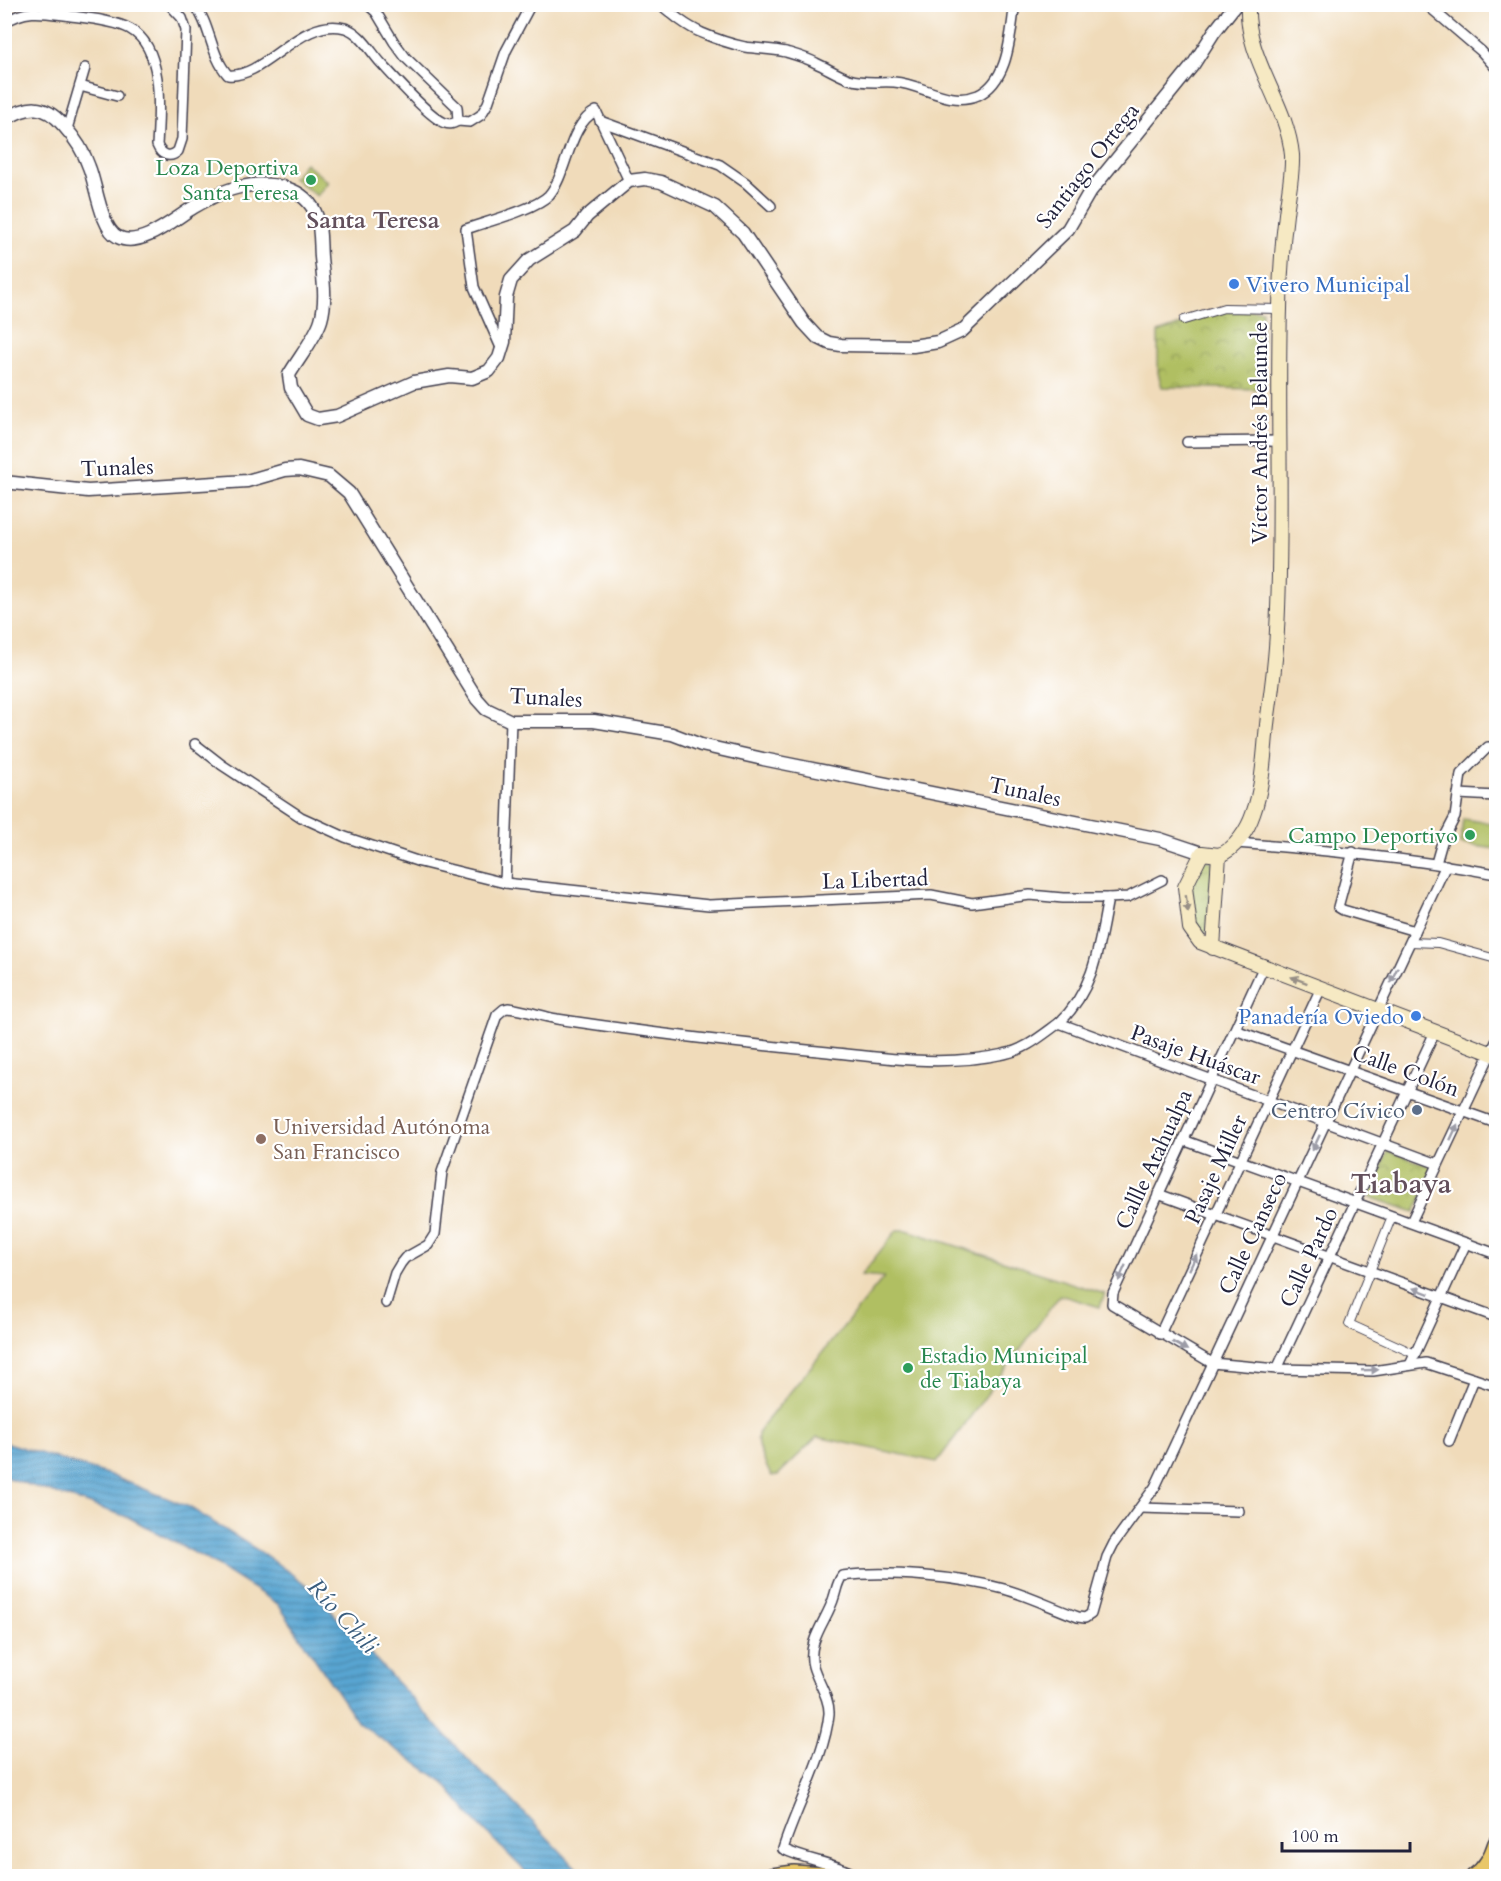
<svg xmlns="http://www.w3.org/2000/svg" width="1501" height="1881" viewBox="0 0 1501 1881" font-family="Cardo,serif">
<style>
.grass{fill:#b0bf62;stroke:#69704e;stroke-width:1.5}
.park{fill:url(#park-crowns);stroke:#69704e;stroke-width:1.5}
.water{fill:url(#water-rules);stroke:#3d6486;stroke-width:1.5}
.lines{fill:none;stroke-linecap:round;stroke-linejoin:round}
.pedestrian-casing{stroke:#413e4e;stroke-width:10}
.minor-casing{stroke:#413e4e;stroke-width:12}
.tertiary-casing{stroke:#413e4e;stroke-width:15}
.secondary-casing{stroke:#413e4e;stroke-width:16}
.primary-casing{stroke:#413e4e;stroke-width:18}
.pedestrian{stroke:#fff;stroke-width:8}
.minor{stroke:#fff;stroke-width:9}
.tertiary{stroke:#fff;stroke-width:12}
.secondary{stroke:#f6e9c3;stroke-width:14}
.primary{stroke:#e9c769;stroke-width:15}
.oneway{fill:#978f86}
.oneway2{fill:#9c9ca7}
.leisure-dot{fill:#2e9e5b;stroke:#fff;stroke-width:2}
.shop-dot{fill:#3f7fe0;stroke:#fff;stroke-width:2}
.service-dot{fill:#5c6f8a;stroke:#fff;stroke-width:2}
.education-dot{fill:#8d6e63;stroke:#fff;stroke-width:2}
.labels{text-anchor:middle;stroke-width:4.5;stroke-linejoin:round;paint-order:stroke}
.street-label{font-size:22px;fill:#22223b;stroke:#fff}
.leisure-label{font-size:22px;fill:#27864d;stroke:#fff;text-anchor:end}
.shop-label{font-size:22px;fill:#366cbe;stroke:#fff;text-anchor:start}
.service-label{font-size:22px;fill:#4e5e75;stroke:#fff;text-anchor:end}
.education-label{font-size:22px;fill:#785e54;stroke:#fff;text-anchor:start}
.neighbourhood-label{font-size:24px;font-weight:bold;fill:#63505c;stroke:#fff}
.water-label{font-size:24px;font-style:italic;fill:#3a5d7e;stroke:#fff}
.district-label{font-size:28px;font-weight:bold;fill:#63505c;stroke:#fff}
</style>
<defs>
<pattern id="park-crowns" width="20" height="18" patternUnits="userSpaceOnUse" patternTransform="scale(1.5)"><rect width="20" height="18" fill="#b0bf62"/><path d="M2 6a3 3 0 1 1 6 0M12 15a3 3 0 1 1 6 0" fill="none" stroke="#8f9b52"/></pattern>
<pattern id="water-rules" width="6" height="5" patternUnits="userSpaceOnUse" patternTransform="scale(1.5)"><rect width="6" height="5" fill="#58a5d1"/><path d="M0 2.5h6" fill="none" stroke="#4886ab"/></pattern>
</defs>
<rect width="100%" height="100%" fill="#fff"/>
<filter id="ink" filterUnits="userSpaceOnUse"><feTurbulence type="fractalNoise" baseFrequency=".0167" numOctaves="2"/><feDisplacementMap in="SourceGraphic" scale="12" xChannelSelector="R" yChannelSelector="G"/><feConvolveMatrix kernelMatrix="1 2 1 2 8 2 1 2 1" color-interpolation-filters="sRGB"/></filter>
<filter id="wash" filterUnits="userSpaceOnUse"><feTurbulence type="fractalNoise" baseFrequency=".008" numOctaves="4" result="noise"/><feDisplacementMap in="SourceGraphic" scale="24" xChannelSelector="R" yChannelSelector="G"/><feGaussianBlur stdDeviation="1.35" result="paint"/><feColorMatrix in="noise" values="0 0 0 0 0 0 0 0 0 0 0 0 0 0 0 0 0 1.4 0 .05"/><feComposite in="paint" operator="in"/></filter>
<g filter="url(#wash)">
<rect width="100%" height="100%" fill="#f0dbba"/>
<g class="grass">
<path d="M305 163 328 182 317 196 293 178Z"/>
<path d="M1463 819 1496 824V849L1460 844Z"/>
<path d="M897 1230H907L1105 1294 1100 1307 1060 1295 937 1462 817 1437 778 1475 771 1476C765 1461 752 1444 760 1429L884 1277 861 1275Z"/>
</g>
<g class="park">
<path d="M1223 310H1262V389L1162 387 1158 373V333Z"/>
<path d="M1202 859 1211 861 1213 864 1207 931 1202 936 1198 935 1188 893Z"/>
<path d="M1388 1151 1435 1168 1415 1212 1369 1197Z"/>
</g>
<path class="water" d="M4 1442 107 1474 189 1507 264 1554 308 1586 475 1767 505 1793 584 1876H530L476 1822 442 1781 358 1723 278 1604 206 1559 128 1517 5 1477Z"/>
</g>
<g filter="url(#ink)">
<g class="lines">
<g class="pedestrian-casing">
<g id="pedestrian">
<path d="M1184 320 1224 308 1280 309"/>
<path d="M1410 942 1438 943 1496 959"/>
<path d="M1392 1216 1349 1324 1415 1354"/>
</g>
</g>
<g class="minor-casing">
<g id="minor">
<path d="M194 4C211 25 210 55 228 75 265 79 300 16 345 28 360 32 371 52 381 63 394 77 429 117 445 123 451 125 454 123 458 121L457 107 406 58 394 42 376 12 367 4"/>
<path d="M660 4C673 15 686 26 702 33 716 39 731 44 745 47 759 49 772 49 786 52 796 55 807 58 816 63 827 68 838 75 849 79 865 84 879 81 894 82 923 84 949 107 978 95 1008 81 1010 38 1014 10L1010 4"/>
<path d="M1426 4 1481 51 1496 68"/>
<path d="M4 23C27 7 46 13 71 16 87 18 117 21 130 29 165 48 159 112 157 145 161 155 170 159 178 151L182 139 186 30 182 18 169 4"/>
<path d="M80 86 117 96"/>
<path d="M458 121 470 122 481 115 488 103 506 51 531 4"/>
<path d="M600 121 720 165 746 183 771 206"/>
<path d="M67 129 85 68"/>
<path d="M502 350 474 287 466 229C486 222 536 209 549 195 568 173 568 125 596 111L629 181"/>
<path d="M1187 442 1278 441"/>
<path d="M195 744 222 765 301 817 345 837 420 862 505 883 709 905 931 895 972 903 1030 895 1063 898H1108C1099 945 1095 989 1059 1023"/>
<path d="M1458 794 1496 796"/>
<path d="M1236 843C1323 850 1410 858 1496 874"/>
<path d="M1353 852 1338 907 1343 910 1415 931"/>
<path d="M1436 863 1442 842 1455 817 1461 774 1488 747 1496 748"/>
<path d="M505 883 511 721"/>
<path d="M1108 898 1128 897 1162 880"/>
<path d="M1264 966 1113 1293 1112 1304 1212 1363 1277 1369 1373 1371 1426 1363 1496 1386"/>
<path d="M1235 1030 1496 1123"/>
<path d="M1183 1140 1496 1254"/>
<path d="M1158 1194 1496 1317"/>
<path d="M1411 1222 1496 1042"/>
<path d="M386 1303 395 1273 401 1263 405 1258 428 1245 435 1234 442 1172 497 1015 504 1009 508 1008C525 1010 541 1016 557 1019 647 1033 737 1043 828 1052 886 1058 945 1067 1004 1054 1025 1050 1041 1036 1059 1023L1438 1164"/>
<path d="M1160 1334 1321 988"/>
<path d="M1410 1365 1466 1243"/>
<path d="M1277 1369 1435 1032"/>
<path d="M1449 1441 1474 1379"/>
<path d="M1140 1508 1239 1511"/>
<path d="M857 1876C834 1862 807 1861 783 1849 796 1807 825 1756 829 1714 830 1698 817 1681 813 1666 806 1641 828 1619 834 1597 837 1588 837 1583 842 1576 887 1570 960 1577 1004 1589 1029 1596 1053 1608 1078 1617L1085 1618 1091 1614 1107 1557 1114 1543 1155 1487 1446 865"/>
</g>
</g>
<g class="tertiary-casing">
<g id="tertiary">
<path d="M4 120C28 105 44 103 63 125 74 137 84 152 89 167 96 184 101 229 118 237 141 249 175 218 194 207 208 199 224 190 240 187 268 181 306 185 317 217 321 229 320 244 321 257 323 279 327 299 321 320 316 337 298 359 289 375L291 388 307 415 318 419 337 416 414 382 449 376 472 378 489 371 499 358 504 342 506 297 511 280 529 260 575 231 587 216 629 181 645 179 661 182 715 207 743 233 804 323 817 337 829 343 841 345 913 346 938 342 962 331 1068 229 1089 193 1193 65 1214 32 1236 4"/>
<path d="M4 482 88 491 247 481 285 470 299 469 329 476 349 493 477 699 486 709 511 721H594L672 734 701 745 763 759 1160 839 1202 853"/>
</g>
</g>
<g class="secondary-casing">
<g id="secondary">
<path d="M1219 855C1235 850 1248 829 1253 814 1264 784 1264 748 1268 716 1272 688 1276 659 1277 630 1283 523 1277 416 1280 309 1280 277 1282 245 1286 214 1288 195 1293 174 1292 155 1287 102 1245 59 1248 4"/>
<path d="M1219 855 1202 853 1185 887 1190 928 1200 942 1496 1055"/>
<path d="M1213 948 1219 855"/>
</g>
</g>
<g class="primary-casing">
<g id="primary">
<path d="M772 1876 794 1873 840 1876"/>
<path d="M1474 1876C1485 1869 1492 1856 1496 1843"/>
</g>
</g>
<use href="#pedestrian" class="pedestrian"/>
<use href="#minor" class="minor"/>
<use href="#tertiary" class="tertiary"/>
<use href="#secondary" class="secondary"/>
<use href="#primary" class="primary"/>
</g>
<defs><path id="oneway-solid" d="M-6-.8H1V-3.2L6.5 0L1 3.2V.8H-6Z" transform="scale(1.5)"/></defs>
<g class="oneway">
<use href="#oneway-solid" transform="translate(1187 904) rotate(82)"/>
<use href="#oneway-solid" transform="translate(1299 980) rotate(-159)"/>
</g>
<g class="oneway2">
<use href="#oneway-solid" transform="translate(1394 975) rotate(115)"/>
<use href="#oneway-solid" transform="translate(1454 1132) rotate(-65)"/>
<use href="#oneway-solid" transform="translate(1316 1143) rotate(115)"/>
<use href="#oneway-solid" transform="translate(1193 1262) rotate(-65)"/>
<use href="#oneway-solid" transform="translate(1122 1273) rotate(114)"/>
<use href="#oneway-solid" transform="translate(1421 1291) rotate(-160)"/>
<use href="#oneway-solid" transform="translate(1180 1346) rotate(29)"/>
<use href="#oneway-solid" transform="translate(1370 1370) rotate(-2)"/>
</g>
</g>
<g class="leisure-dot">
<circle cx="311" cy="180" r="6"/>
<circle cx="1470" cy="835" r="6"/>
<circle cx="908" cy="1368" r="6"/>
</g>
<g class="shop-dot">
<circle cx="1234" cy="284" r="6"/>
<circle cx="1416" cy="1016" r="6"/>
</g>
<circle class="service-dot" cx="1417" cy="1110" r="6"/>
<circle class="education-dot" cx="261" cy="1139" r="6"/>
<g class="labels">
<g class="street-label">
<text transform="translate(1087 165) rotate(-52)" y="8">Santiago Ortega</text>
<text transform="translate(1259 433) rotate(-90)" y="8">Víctor Andrés Belaunde</text>
<text transform="translate(117 467) rotate(-2)" y="8">Tunales</text>
<text transform="translate(546 697) rotate(3)" y="8">Tunales</text>
<text transform="translate(1025 791) rotate(12)" y="8">Tunales</text>
<text transform="translate(875 879) rotate(-2)" y="8">La Libertad</text>
<text transform="translate(1196 1054) rotate(20)" y="8">Pasaje Huáscar</text>
<text transform="translate(1406 1070) rotate(20)" y="8">Calle Colón</text>
<text transform="translate(1153 1159) rotate(-65)" y="8">Callle Atahualpa</text>
<text transform="translate(1215 1169) rotate(-65)" y="8">Pasaje Miller</text>
<text transform="translate(1252 1233) rotate(-65)" y="8">Calle Canseco</text>
<text transform="translate(1308 1257) rotate(-65)" y="8">Calle Pardo</text>
</g>
<g class="leisure-label">
<text x="299" y="175">Loza Deportiva<tspan x="299" dy="25">Santa Teresa</tspan></text>
<text x="1458" y="843">Campo Deportivo</text>
<text x="920" y="1363" text-anchor="start">Estadio Municipal<tspan x="920" dy="25">de Tiabaya</tspan></text>
</g>
<g class="shop-label">
<text x="1246" y="292">Vivero Municipal</text>
<text x="1404" y="1024" text-anchor="end">Panadería Oviedo</text>
</g>
<g class="service-label">
<text x="1405" y="1118">Centro Cívico</text>
</g>
<g class="education-label">
<text x="273" y="1134">Universidad Autónoma<tspan x="273" dy="25">San Francisco</tspan></text>
</g>
<g class="neighbourhood-label">
<text x="373" y="228">Santa Teresa</text>
</g>
<g class="water-label">
<text transform="translate(343 1616) rotate(48)" y="8">Río Chili</text>
</g>
<g class="district-label">
<text x="1401" y="1193">Tiabaya</text>
</g>
</g>
<rect width="1501" height="1881" fill="none" stroke="#fff" stroke-width="24"/>
<path d="M1282 1842v9h128v-9" fill="none" stroke="#22223b" stroke-width="3"/>
<text x="1291" y="1842" font-size="18" fill="#22223b" stroke="#ffffff" stroke-width="4.5" paint-order="stroke">100 m</text>
</svg>
